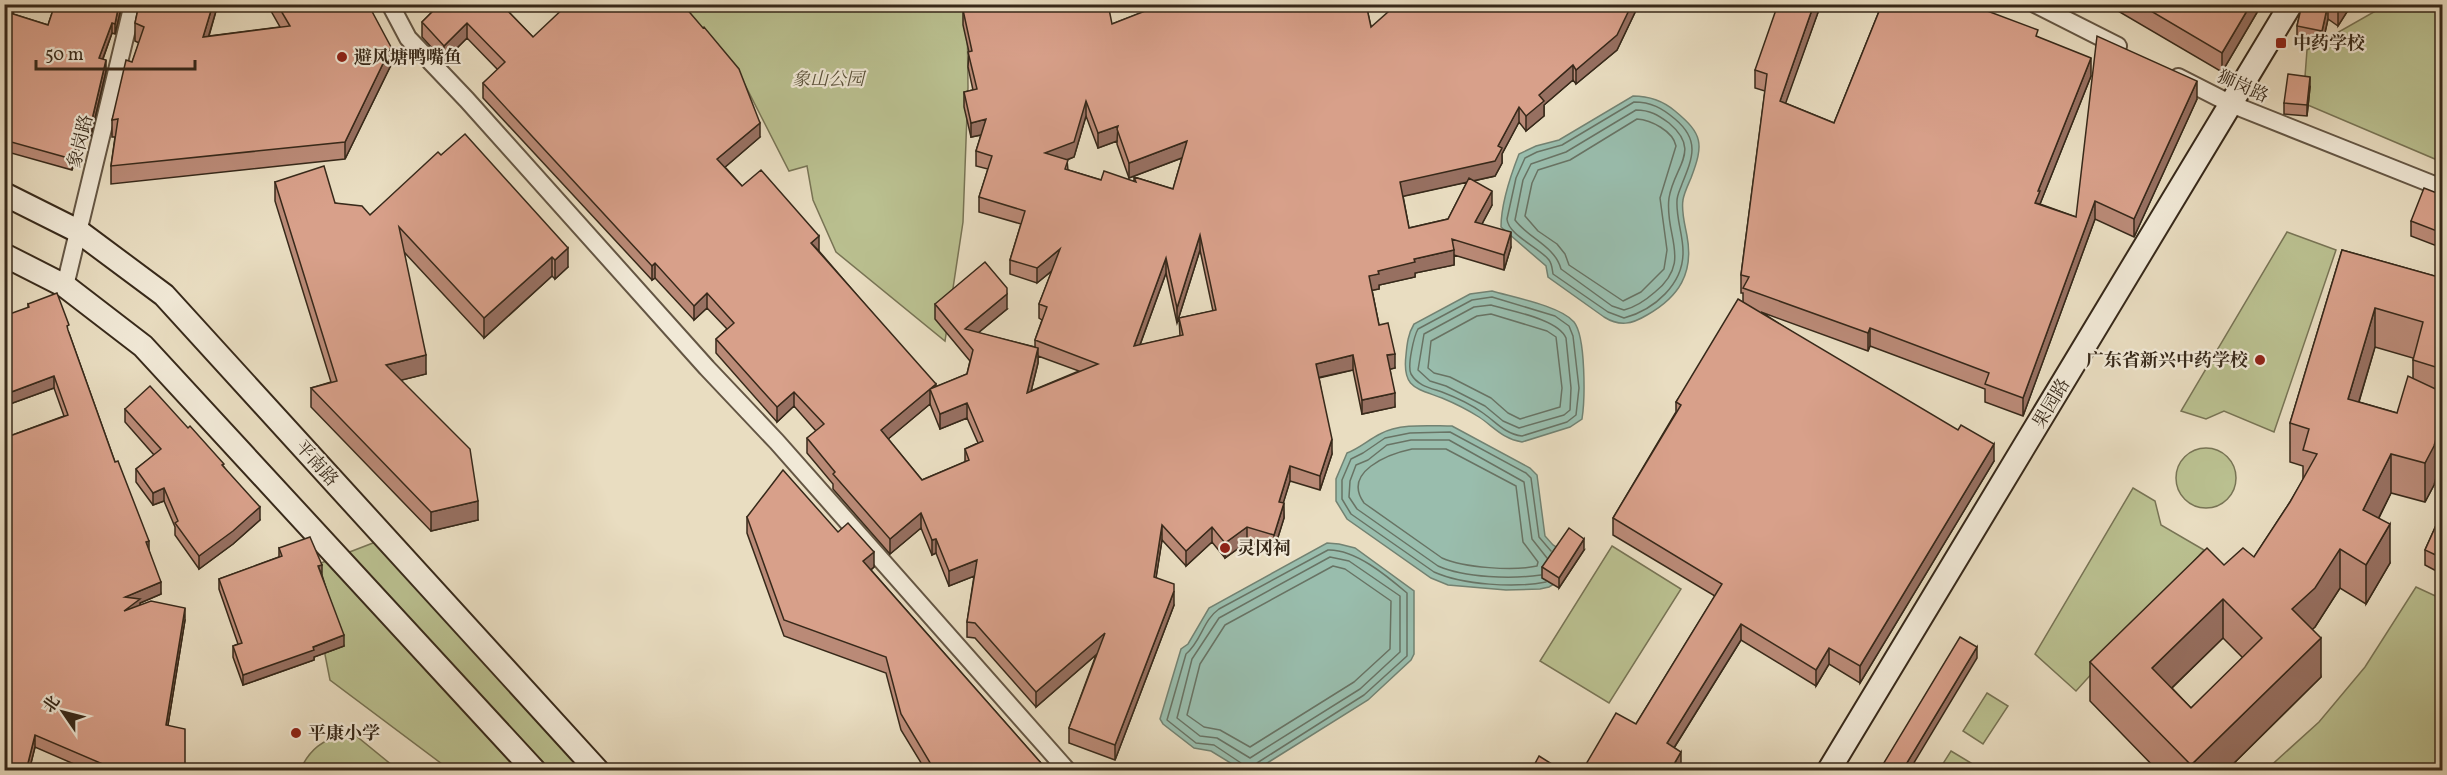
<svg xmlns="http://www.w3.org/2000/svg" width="2447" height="775" viewBox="0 0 2447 775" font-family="Vollkorn,'Noto Serif SC',serif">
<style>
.green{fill:#bac090;stroke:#787455;stroke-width:1.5}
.water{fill:#99bdad;stroke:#728272;stroke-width:1.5}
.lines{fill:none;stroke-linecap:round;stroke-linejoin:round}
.shore{stroke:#687364;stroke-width:1.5}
.street-casing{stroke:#645644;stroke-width:20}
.secondary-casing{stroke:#37291a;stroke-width:26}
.street{stroke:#f1e9d7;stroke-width:16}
.secondary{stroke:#f1e9d7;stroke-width:22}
.wall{fill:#ba8a77;stroke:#37291a;stroke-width:1.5;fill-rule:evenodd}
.shaded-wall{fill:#977061;stroke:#37291a;stroke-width:1.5}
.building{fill:#d8a08a;stroke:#37291a;stroke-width:1.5;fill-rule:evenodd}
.poi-dot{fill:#8f2418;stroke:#f1e9d7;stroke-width:2}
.labels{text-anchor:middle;stroke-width:4.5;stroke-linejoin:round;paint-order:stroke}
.poi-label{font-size:18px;font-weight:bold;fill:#37291a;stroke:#f1e9d7;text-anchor:start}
.park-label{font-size:18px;font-style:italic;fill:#584f38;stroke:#f1e9d7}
.street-label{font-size:18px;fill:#37291a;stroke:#f1e9d7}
</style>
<rect width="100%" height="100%" fill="#e9ddc1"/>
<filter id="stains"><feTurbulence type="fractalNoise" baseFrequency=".00333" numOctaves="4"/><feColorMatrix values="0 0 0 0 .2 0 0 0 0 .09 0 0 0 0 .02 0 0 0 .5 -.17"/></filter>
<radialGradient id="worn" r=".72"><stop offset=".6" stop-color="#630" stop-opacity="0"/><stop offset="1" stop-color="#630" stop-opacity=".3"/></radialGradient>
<g class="green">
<path d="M677 5H967L968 87 963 222 945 341 836 252 813 200 807 166 789 171 741 77Z"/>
<path d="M2386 5H2437L2442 52V162L2303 103 2307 50Z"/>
<path d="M2287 232 2336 250 2274 432 2224 411 2206 419 2181 411Z"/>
<circle cx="2206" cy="478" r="30"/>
<path d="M2133 488 2155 501 2161 525 2204 550 2076 691 2035 654Z"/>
<path d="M386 538 597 770H450L330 680 308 568Z"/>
<path d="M1612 546 1681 589 1609 703 1540 661Z"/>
<path d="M2416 587 2442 599V770H2266L2319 722 2365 667Z"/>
<path d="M1987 693 2008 706 1983 744 1963 731Z"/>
<path d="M345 734 355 735 398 770H300C310 749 322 740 345 734Z"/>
<path d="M1951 751 1971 763 1966 770H1939Z"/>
</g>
<g class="water">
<path d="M1633 96C1649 96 1662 100 1675 111 1703 134 1704 144 1691 178 1688 185 1684 193 1683 200 1681 211 1685 225 1687 236 1694 273 1679 297 1647 315 1632 324 1620 327 1604 317L1548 277 1546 266 1501 227C1501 203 1510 177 1519 154L1536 146 1559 140Z"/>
<path d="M1492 291C1512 297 1561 306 1574 322 1586 337 1585 400 1582 419L1570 427 1522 442C1503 439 1494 427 1479 417 1468 410 1454 403 1442 398 1416 388 1402 388 1406 355 1407 344 1408 334 1414 324L1470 294Z"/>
<path d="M1452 426 1530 468 1537 475 1545 536 1553 545 1572 557 1559 581 1549 587 1540 589 1506 590 1448 585 1431 578 1347 519 1336 501V479L1347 453C1360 448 1368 440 1380 434 1400 423 1430 426 1452 426Z"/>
<path d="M1327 543 1339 544 1355 548 1414 591V654L1411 660 1368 700 1256 770H1242L1211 751 1194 748 1163 724 1160 719 1181 649 1188 644 1209 608Z"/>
</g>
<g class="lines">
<g class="shore">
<path d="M1634 102C1651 102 1662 108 1675 119 1700 140 1693 157 1682 184 1680 190 1677 195 1677 201 1676 218 1683 235 1683 251 1684 284 1654 310 1624 318L1608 312 1553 274C1552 268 1552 264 1549 260 1540 248 1508 235 1507 219L1516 178 1525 158 1537 152 1562 145Z"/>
<path d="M1636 110C1650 110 1658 115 1669 123 1702 151 1674 166 1669 198 1664 236 1693 261 1655 292 1646 300 1636 307 1624 310L1612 306 1561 269C1555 246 1528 238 1515 220L1523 180 1531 164 1566 152Z"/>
<path d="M1637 119C1651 120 1673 131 1676 146L1660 198 1667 250 1664 269 1641 292 1623 301 1569 265 1565 254 1557 244 1538 231 1525 216 1532 183 1538 170 1570 160Z"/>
<path d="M1492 297 1555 316 1569 326 1573 336 1579 388 1576 415 1567 422 1522 436C1505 434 1496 422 1483 413 1472 405 1455 397 1442 392 1430 388 1418 386 1411 374 1407 366 1414 336 1418 329L1472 300Z"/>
<path d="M1491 305C1511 311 1558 319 1566 338L1571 388 1570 410 1564 415 1519 428 1503 421 1485 406 1446 386 1430 381 1418 370 1424 334 1474 307Z"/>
<path d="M1491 314 1547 331 1556 337 1562 388 1560 407 1520 419 1508 413 1491 398 1450 377 1434 373 1428 368 1431 341 1477 316Z"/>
<path d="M1412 449H1446L1516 486 1523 542 1538 562 1537 566C1514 571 1464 568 1442 558L1364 503C1342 472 1388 454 1412 449Z"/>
<path d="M1330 557 1349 561 1400 596V652L1360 689 1250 758 1217 738 1200 736 1177 718 1192 659 1219 618Z"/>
<path d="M1333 566 1345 569 1391 601 1390 649 1354 682 1250 747 1220 730 1204 727 1187 715 1200 664 1225 625Z"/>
<path d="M1541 575C1512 579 1465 578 1438 566L1357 509 1349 497 1350 481 1356 465 1368 460 1387 445 1411 440H1449L1524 482 1532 539 1547 558"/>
<path d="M1546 582C1515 588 1463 585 1434 572L1351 514 1342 499V480L1351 459 1363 453 1385 438 1410 433 1450 432 1526 473 1531 478 1539 537 1551 551"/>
<path d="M1245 770 1241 763 1214 745 1196 743 1167 720 1186 654C1201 642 1203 620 1219 609L1328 550C1355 549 1387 576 1407 593V656L1364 695 1257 763 1254 770"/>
</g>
<g class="street-casing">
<g id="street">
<path d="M390 4 408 38 467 100 707 368 777 442 1067 770"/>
<path d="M2035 4 2118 46"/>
<path d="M2178 77 2231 104 2442 188"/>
<path d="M65 286 133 4"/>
</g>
</g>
<g class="secondary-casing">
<g id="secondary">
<path d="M4 194 78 231 164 295 597 770"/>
<path d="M4 255 65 286 143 346 534 770"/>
<path d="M1829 770 2291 4"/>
</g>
</g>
<use href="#street" class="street"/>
<use href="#secondary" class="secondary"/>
</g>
<g class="wall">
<path d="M4 4 13 14 48 25 55 4H122L115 34 112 33 103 59 106 71 90 139 82 140 72 170 4 151Z"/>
<path d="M139 4H218L209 36 280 27 267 4H368L391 65 345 159 111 184V166L115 137H112V120L139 43 135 41V23Z"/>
<path d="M440 4H507L504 7 533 37 760 137 725 167 742 186 819 251 936 387 967 374 970 361 935 319V304L1007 309 978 333 1035 347V340L1042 320 1039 318V304L1052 271 1037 283 1010 274V260L1021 224 979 212V197L988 169 976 166V151L981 135 971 137 964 107V92L973 90 968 67 969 52 963 25V10L1112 24 1141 13 1138 4H1366L1371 27 1598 9 1601 4H1639L1617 50 1576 84 1573 80 1544 105V116L1526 131 1519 122 1502 154V163L1495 176 1473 181 1492 205 1482 224 1511 247 1504 270 1454 255V265L1415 273V277L1379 285V289L1372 290 1379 325 1395 368 1390 369 1395 407 1362 414 1353 370 1319 378 1332 454 1320 490 1290 481 1283 503 1284 518 1274 550 1247 542 1225 558 1212 542 1186 566 1162 540 1156 577 1174 605 1115 760 1069 743V728L1096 655 1036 707 975 638 967 637V622L974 576 949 586 936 553 932 555 921 528 890 554 833 489V484L807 453V438L816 431 794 406 777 422 716 353V339L727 329 707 308 694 320 655 278 652 280 483 98V83L498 70 467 38 444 61 422 37V22ZM1086 116 1098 148 1117 141V144L1129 178 1182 158 1173 189 1134 177V181L1101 180 1068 170 1067 160 1074 157ZM1467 182 1448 219 1409 228 1403 196ZM1200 250 1213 311 1179 318 1180 336 1140 345 1166 273 1177 323ZM1038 356 1079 371 1031 391 1038 363ZM930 404 940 429 967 418 978 443 965 449V462L922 480 888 439Z"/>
<path d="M1821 4 1785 103 1834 123 1882 4H1990L1988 12 2038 37 2091 76 2040 204 2076 217 2197 99 2134 237 2095 219 2023 416 1985 402V389L1870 346 1868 351 1761 312 1994 461 1860 683 1829 664 1816 686 1741 640 1674 748 1681 768 1679 771H1582L1636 724 1715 596 1613 535V518L1676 412V402L1743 302V293H1741V275L1765 91 1755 88V70Z"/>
<path d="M1824 4H1843L1841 11Z"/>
<path d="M2106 4H2262L2222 72Z"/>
<path d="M2302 4H2352L2338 26 2328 19 2322 46 2297 41V26Z"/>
<path d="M2310 87 2307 116 2284 114V103Z"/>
<path d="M441 155 568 267 555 279 552 276 484 338 404 252 426 374 401 380 478 520 431 531 311 407V388L331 382 275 201V182L370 215Z"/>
<path d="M2442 195V248L2411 236V221Z"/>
<path d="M2342 250 2442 278V456L2434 485 2425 502 2391 493 2379 518 2390 563 2366 604 2340 588 2315 627 2312 629 2321 677 2226 771H2158L2090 701V662L2224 565 2254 557 2290 502 2303 480V466L2290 462V423ZM2375 347 2413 358V378L2397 413 2359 402ZM2223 638 2243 658 2191 708 2172 688Z"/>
<path d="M28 304 69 333 115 462 149 551 161 594 140 603V605L185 620 168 725 185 771H90L35 747 29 771H4L7 437 64 416 54 388 7 405V409L4 410 28 307Z"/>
<path d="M125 409 188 428 224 467 260 520 233 544 199 569 175 535V527L164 501 153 505 136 482V469L154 455 125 422Z"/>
<path d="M2442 512V574L2425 565V550Z"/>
<path d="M747 517 838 532 874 567 871 570 1048 771H926L901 730 886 673 784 636 747 533Z"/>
<path d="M279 548 322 575 344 646 314 657V660L243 685 233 657V646L238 644 219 589V579L279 557Z"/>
<path d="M1584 550 1559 588 1542 578V567Z"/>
</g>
<g class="shaded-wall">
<path d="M13 4H16L10 24V13Z"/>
<path d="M119 4H122L115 34V24Z"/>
<path d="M213 4H218L203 55V37Z"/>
<path d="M1632 4H1639L1617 50 1576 84V70Z"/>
<path d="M1814 4H1821L1780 119V101Z"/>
<path d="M1983 4H1990L1982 27V9Z"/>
<path d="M2251 4H2262L2222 72V53Z"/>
<path d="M2328 4V19L2322 46V31Z"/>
<path d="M2342 4H2352L2338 26V11Z"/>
<path d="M112 23V33L99 69V58Z"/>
<path d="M467 23V38L444 61V46Z"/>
<path d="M391 47V65L345 159V142Z"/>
<path d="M2091 58V76L2040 204 2035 203 2038 191Z"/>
<path d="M106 60V71L90 139V128Z"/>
<path d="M1573 65V80L1544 105V116L1526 131V116L1539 95Z"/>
<path d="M2310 77V87L2307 116V105Z"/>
<path d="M2197 81V99L2134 237V219Z"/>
<path d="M1086 101V116L1074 157 1045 168V153Z"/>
<path d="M1519 107V122L1502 154V163L1495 176 1400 197V182L1498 146Z"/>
<path d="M986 119V134L971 137V123Z"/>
<path d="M760 123V137L717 174V159Z"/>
<path d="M1118 126 1117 141 1098 148V133Z"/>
<path d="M82 129V140L72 170V159Z"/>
<path d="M1187 141V156L1129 178V163Z"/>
<path d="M1492 191V205L1475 237V222Z"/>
<path d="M2095 201V219L2023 416V398Z"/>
<path d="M1511 232V247L1504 270V255Z"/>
<path d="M1200 235V250L1177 323V308Z"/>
<path d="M819 236V251L811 243Z"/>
<path d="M568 248V267L555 279V260Z"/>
<path d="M1060 249V264L1037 283V268Z"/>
<path d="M1454 250V265L1415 273V277L1379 285V289L1369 291V276L1378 271 1414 259Z"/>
<path d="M552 257V276L484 338V318Z"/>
<path d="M1166 258V273L1134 361V346Z"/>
<path d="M655 263V278L652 280V266Z"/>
<path d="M707 293V308L694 320V306Z"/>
<path d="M1007 294V309L967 342 965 329Z"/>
<path d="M2375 308V347L2348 438V399Z"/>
<path d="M1870 328V346L1868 351V333Z"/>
<path d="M1038 348V363L1027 408V393Z"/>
<path d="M1395 354V368L1387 370V355Z"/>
<path d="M426 355V374L386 384V365Z"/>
<path d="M1353 355V370L1316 378V364Z"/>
<path d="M54 376V388L7 405V409L4 410V398L6 394Z"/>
<path d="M936 384V399L930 389V404L881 445V430Z"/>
<path d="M794 392V406L777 422V407Z"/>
<path d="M1395 393V407L1362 414V400Z"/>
<path d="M967 403V418L940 429V414Z"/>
<path d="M2442 417V456L2434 485 2425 502V463Z"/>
<path d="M1332 439V454L1320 490V476Z"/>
<path d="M1994 444V461L1860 683V666Z"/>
<path d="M2391 454V493L2363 549V510Z"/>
<path d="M1290 466V481L1279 517V502Z"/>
<path d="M164 488V501L153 505V493Z"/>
<path d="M478 501V520L431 531V512Z"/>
<path d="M1284 503V518L1274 550V535Z"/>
<path d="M260 507V520L233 544 199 569V556Z"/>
<path d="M921 513V528L890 554V539Z"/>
<path d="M2390 524V563L2366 604V565Z"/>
<path d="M1162 525V540L1154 591V577Z"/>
<path d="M1212 527V542L1186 566V551Z"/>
<path d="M1247 527V542L1225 558V543Z"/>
<path d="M936 539V553L932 555V540Z"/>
<path d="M1584 539V550L1559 588V578Z"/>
<path d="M149 541V553L146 542Z"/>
<path d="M2340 549V588L2315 627 2292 648V609Z"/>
<path d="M874 552V567L863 576V561Z"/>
<path d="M977 560V575L949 586V571Z"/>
<path d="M322 565V575L318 566Z"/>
<path d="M161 582V594L140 603V611L124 623 125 597Z"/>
<path d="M1174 591V605L1115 760V745Z"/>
<path d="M2223 599V638L2152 707V668Z"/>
<path d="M185 608V620L166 737V725Z"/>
<path d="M1741 624V640L1667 759V743Z"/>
<path d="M1105 633V647L1036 707V692Z"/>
<path d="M344 635V646L314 657V660L243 685V675Z"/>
<path d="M2321 638V677L2226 771H2191V765Z"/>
<path d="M1977 647V658L1909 771H1902Z"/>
<path d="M1829 648V664L1816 686V670Z"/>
<path d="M35 735V747L29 771H26Z"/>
<path d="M1681 752V768L1679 771H1670Z"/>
</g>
<g class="building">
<path d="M4 4H13L10 13 48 25 55 4H119L115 24 112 23 99 58 106 60 90 128 82 129 72 159 4 140Z"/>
<path d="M139 4H213L203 37 290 26 277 4H368L391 47 345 142 111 166 118 119 112 120 126 60 132 62 144 27 135 23Z"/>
<path d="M440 4H501L533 37 568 4H680L683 8 685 7 703 28 704 27 739 69 760 123 717 159 742 186 761 170 819 236 811 243 936 384 881 430 922 480 969 460 965 449 983 441 967 403 940 414 930 389 967 374 973 350 935 304 985 262 1007 288V294L965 329 1038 348 1027 393 1098 364 1035 340 1047 307 1039 304 1060 249 1037 268 1010 260 1025 211 979 197 992 156 976 151 986 119 971 123 964 92 977 89 968 52 972 51 963 10 989 4H1108L1112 24 1145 11 1143 4H1366L1371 27 1397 4H1595L1598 9 1601 4H1632L1617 35 1576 70 1573 65 1539 95 1544 101 1526 116 1519 107 1498 146 1502 148 1495 161 1400 182 1409 228 1448 219 1469 178 1492 191 1475 222 1511 232 1504 255 1452 239 1454 250 1414 259 1415 262 1378 271 1379 274 1369 276 1379 325 1388 323 1395 354 1387 355 1395 393 1362 400 1353 355 1316 364 1332 439 1320 476 1290 466 1279 502 1284 503 1274 535 1247 527 1225 543 1212 527 1186 551 1162 525 1154 577 1174 584V591L1115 745 1069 728 1105 633 1036 692 975 623 967 622 977 560 949 571 936 539 932 540 921 513 890 539 833 474 835 472 807 438 824 424 794 392 777 407 716 339 734 323 707 293 694 306 655 263 652 266 483 83 505 62 467 23 444 46 422 22ZM1086 101 1098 133 1118 126 1117 129 1129 163 1187 141 1173 189 1134 177 1136 182 1104 171 1101 180 1065 169 1068 160 1045 153 1074 142ZM1200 235 1216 310 1179 318 1183 335 1134 346 1166 258 1177 308Z"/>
<path d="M1778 4H1814L1780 101 1834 123 1882 4H1983L1982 9 2038 30 2036 36 2091 58 2038 191H2040L2035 203 2076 217 2097 36 2197 81 2134 219 2095 201 2023 398 1985 384 1989 373 1870 328 1868 333 1743 288 1749 277 1741 275 1767 74 1755 70Z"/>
<path d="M2139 4H2251L2222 53Z"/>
<path d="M2302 4H2328L2322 31 2297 26Z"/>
<path d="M2329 4H2342L2338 11Z"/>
<path d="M2288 74 2310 77 2307 105 2284 103Z"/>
<path d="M465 134 568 248 555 260 552 257 484 318 399 227 426 355 386 365 470 449 478 501 431 512 311 388 337 381 275 182 324 166 335 203 362 206 370 215 438 152 441 155Z"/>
<path d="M2424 188 2442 195V233L2411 221Z"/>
<path d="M2342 250 2442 278V369L2413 360 2423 322 2375 308 2348 399 2397 413 2408 376 2442 392V417L2434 446 2425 463 2391 454 2363 510 2390 524 2366 565 2340 549 2315 588 2292 609 2321 638 2191 765 2090 662 2207 548 2224 565 2243 548 2254 557 2290 502 2317 454 2303 450 2309 429 2290 423ZM2223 599 2262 638 2191 708 2152 668Z"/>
<path d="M57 293 69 325 67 326 68 330 115 462 118 461 149 541 146 542 161 582 125 597 140 599 124 611 151 601 185 608 166 725 185 729V771H119L35 735 26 771H4V430L7 437 68 415 54 376 6 394 7 397 4 398V316L29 307 28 304Z"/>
<path d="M1738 299 1958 430 1961 425 1994 444 1860 666 1829 648 1816 670 1741 624 1667 743 1681 752 1670 771H1582L1616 713 1636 724 1722 584 1613 518 1681 405 1676 402Z"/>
<path d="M150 386 188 428 190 426 224 464 222 465 260 507 233 531 199 556 175 523 178 521 164 488 153 493 136 469 161 449 125 409Z"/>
<path d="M783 470 838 532 848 523 874 552 863 561 1048 771H935L901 714 886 657 784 620 747 517Z"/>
<path d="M2442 512V558L2425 550Z"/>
<path d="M1569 528 1584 539 1559 578 1542 567Z"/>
<path d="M310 537 322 565 318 566 344 635 313 647 314 650 243 675 233 646 242 643 219 579 282 556 279 548Z"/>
<path d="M1960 637 1977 647 1902 771H1879Z"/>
<path d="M1539 756 1563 771H1531Z"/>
</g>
<g class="poi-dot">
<rect x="2275" y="37" width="12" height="12" rx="3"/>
<circle cx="342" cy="57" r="6"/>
<circle cx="2260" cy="360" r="6"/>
<circle cx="1225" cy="548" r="6"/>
<circle cx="296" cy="733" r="6"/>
</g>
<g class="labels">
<g class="poi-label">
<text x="2293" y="49">中药学校</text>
<text x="354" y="63">避风塘鸭嘴鱼</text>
<text x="2248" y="366" text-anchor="end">广东省新兴中药学校</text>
<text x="1237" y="554">灵冈祠</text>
<text x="308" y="739">平康小学</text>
</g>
<g class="park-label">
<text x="828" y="85">象山公园</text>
</g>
<g class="street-label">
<text transform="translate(2243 86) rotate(24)" y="6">狮岗路</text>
<text transform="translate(80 141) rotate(-76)" y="6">象岗路</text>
<text transform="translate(2051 403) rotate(-59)" y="6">果园路</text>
<text transform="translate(317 463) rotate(48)" y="6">平南路</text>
</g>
</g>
<rect width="2447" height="775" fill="none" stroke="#e9ddc1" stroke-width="24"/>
<rect x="6" y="6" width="2435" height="763" fill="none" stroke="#37291a" stroke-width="3"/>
<rect x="12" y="12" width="2423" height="751" fill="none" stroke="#37291a" stroke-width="1.5"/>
<g transform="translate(63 712) rotate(305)" stroke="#f1e9d7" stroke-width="4.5" paint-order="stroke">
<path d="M0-4.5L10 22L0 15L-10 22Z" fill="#37291a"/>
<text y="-9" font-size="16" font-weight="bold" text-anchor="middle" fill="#37291a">北</text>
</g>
<path d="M36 60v9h159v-9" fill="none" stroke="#37291a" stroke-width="3"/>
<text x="45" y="60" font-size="18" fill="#37291a" stroke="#f1e9d7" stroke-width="4.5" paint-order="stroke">50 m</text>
<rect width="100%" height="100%" filter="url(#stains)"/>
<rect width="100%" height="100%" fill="url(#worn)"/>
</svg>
